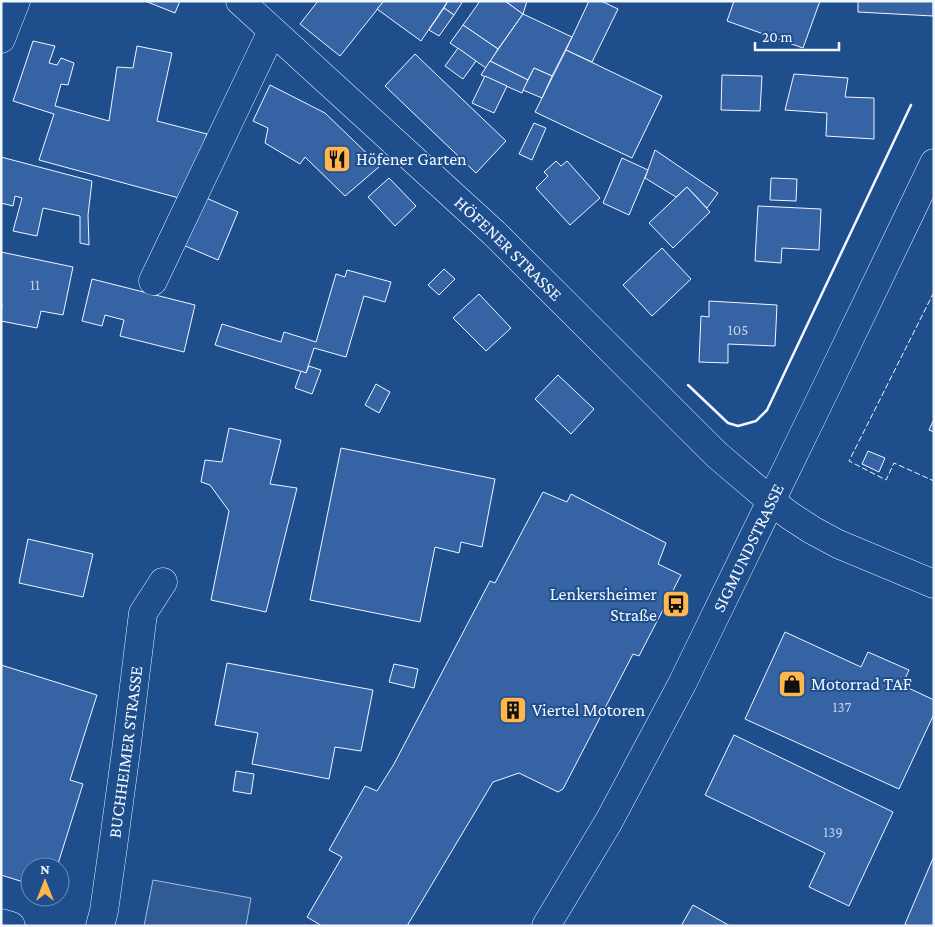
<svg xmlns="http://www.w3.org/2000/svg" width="935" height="927" viewBox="0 0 935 927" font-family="'Crimson Pro',serif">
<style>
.parking{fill:#305b95;stroke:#a8bbd7}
.building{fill:#3563a3;stroke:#f2f6ff}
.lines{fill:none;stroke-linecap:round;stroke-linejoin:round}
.minor-casing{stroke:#f2f6ff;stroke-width:29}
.major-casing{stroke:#f2f6ff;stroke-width:29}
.minor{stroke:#1f4e8c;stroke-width:28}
.major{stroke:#1f4e8c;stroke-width:28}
.fence{stroke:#f2f6ff;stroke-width:1;stroke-dasharray:6 2.5;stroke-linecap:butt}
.wall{stroke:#f2f6ff;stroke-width:2.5}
.labels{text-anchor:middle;stroke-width:4;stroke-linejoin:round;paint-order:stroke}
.number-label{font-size:15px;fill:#c3d1e8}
.poi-label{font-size:18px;fill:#f2f6ff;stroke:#1f4e8c;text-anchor:start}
.street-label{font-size:18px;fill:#f2f6ff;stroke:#1f4e8c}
</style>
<rect width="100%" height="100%" fill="#1f4e8c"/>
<path class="parking" d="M153 880 251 898 246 926H144Z"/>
<g class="building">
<path d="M145 1H180L175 13Z"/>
<path d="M318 1H384L340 56 300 24Z"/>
<path d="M384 1H448L421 41 377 9Z"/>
<path d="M448 1H463L454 15 444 8Z"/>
<path d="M480 1H505L523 14 498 49 463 25Z"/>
<path d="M505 1H527L523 14Z"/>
<path d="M589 1H601L618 9 592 62 566 50Z"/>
<path d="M734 1H820L803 48 727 21Z"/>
<path d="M858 1H933V16L858 12Z"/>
<path d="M444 8 454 15 439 36 429 30Z"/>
<path d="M523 14 572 37 552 76 534 68 528 80 490 61Z"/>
<path d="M463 25 498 49 486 68 450 43Z"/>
<path d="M33 41 55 46 49 63 57 65 61 58 74 63 68 85 61 84 55 106 109 121 117 67 133 68 137 46 172 53 157 121 207 134 197 160 179 198 39 160 54 114 13 101Z"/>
<path d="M458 48 476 61 463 79 445 66Z"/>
<path d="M566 50 662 96 632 158 535 112Z"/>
<path d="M415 54 506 141 476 173 385 86Z"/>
<path d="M490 61 528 80 522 93 481 75Z"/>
<path d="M534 68 552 76 542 98 523 90Z"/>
<path d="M794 74 848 78 845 97 874 98V139L826 136 827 113 785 110Z"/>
<path d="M722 75 762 76 760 111 721 110Z"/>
<path d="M485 76 507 86 494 113 472 103Z"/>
<path d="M270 85 325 113 380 166 345 196 305 157 300 164 265 143 268 128 253 121Z"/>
<path d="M534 123 546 128 532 160 519 154Z"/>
<path d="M655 150 718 193 707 208 687 187 676 197 645 178Z"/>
<path d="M1 157 92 181 88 215 89 245 80 243V216L43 208 37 236 13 231 22 198 15 196 13 206 1 203Z"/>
<path d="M622 158 648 170 629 215 603 203Z"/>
<path d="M556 161 561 166 567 161 600 198 570 225 536 188 548 176 544 172Z"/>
<path d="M389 178 416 206 395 226 368 197Z"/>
<path d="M771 178 797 179 796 201 770 200Z"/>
<path d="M687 187 710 212 673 248 649 223Z"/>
<path d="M204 197 238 212 218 260 183 245Z"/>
<path d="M758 206 821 209 819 250 782 248 781 263 755 261Z"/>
<path d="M662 248 691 279 652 316 623 285Z"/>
<path d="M1 252 73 267 63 315 41 311 37 328 1 321 2 303H1Z"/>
<path d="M444 269 455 279 439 295 428 285Z"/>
<path d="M347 270 391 282 385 302 364 296 346 357 314 348 306 373 215 345 222 324 281 342 284 332 316 342 336 274 345 277Z"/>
<path d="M92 279 195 305 184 352 120 336 124 320 105 315 102 326 82 321Z"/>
<path d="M479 294 511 328 486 351 453 318Z"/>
<path d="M709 301 777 305 775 346 728 344V363L699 362 701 316 709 317Z"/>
<path d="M309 366 321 370 312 394 295 388 301 371 306 373Z"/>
<path d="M558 375 594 409 571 434 535 399Z"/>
<path d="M376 384 390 392 379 413 365 405Z"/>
<path d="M934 419V432L929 430Z"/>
<path d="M229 428 281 440 270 484 297 488 266 612 211 600 229 511 210 485 201 482 205 460 222 462Z"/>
<path d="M341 448 495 479 482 547 461 542 459 553 435 547 420 622 310 600Z"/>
<path d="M868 451 885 458 879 472 862 464Z"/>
<path d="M543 492 567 502 571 494 666 543 658 564 681 575 639 656 633 654 563 789 558 792 519 773 493 782 407 926H322L307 917 342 857 329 850 365 786 377 791 394 764 490 581 495 583Z"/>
<path d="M28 539 93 554 83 597 19 583Z"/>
<path d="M785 632 861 667 868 652 909 670 902 685 934 700V714L899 789 745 719Z"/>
<path d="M227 663 373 690 361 751 335 747 329 779 252 764 258 733 215 725Z"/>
<path d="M394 664 418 669 414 688 389 682Z"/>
<path d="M1 665 97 695 70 780 83 784 57 867H30V884L1 875Z"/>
<path d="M734 735 893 812 849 906 809 887 825 853 705 795Z"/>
<path d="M236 771 254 774 251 794 233 791Z"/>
<path d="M934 856V926H909L905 924Z"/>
<path d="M693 905 730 926H681Z"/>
</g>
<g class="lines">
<g class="minor-casing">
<g id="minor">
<path id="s1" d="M240 1 494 233 717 455 771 501 789 515 812 530 838 544 934 584"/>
<path d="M1 39 16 1"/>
<path d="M153 281 272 31"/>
<path d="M1 923 11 926"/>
<path id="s2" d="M100 926 104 911 113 847 126 751 143 613 163 582"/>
</g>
</g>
<g class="major-casing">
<g id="major">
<path id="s3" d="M546 926 609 821 682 684 827 386 934 163"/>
</g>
</g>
<use href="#minor" class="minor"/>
<use href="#major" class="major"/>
<path class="fence" d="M934 292 849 461 886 480 894 463 934 481"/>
<path class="wall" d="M688 385 728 423 738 426 756 421 767 410 911 105"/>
</g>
<defs>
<g id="restaurant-square" transform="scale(1.4375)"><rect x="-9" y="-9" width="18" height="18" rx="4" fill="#ffb74d" stroke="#1f4e8c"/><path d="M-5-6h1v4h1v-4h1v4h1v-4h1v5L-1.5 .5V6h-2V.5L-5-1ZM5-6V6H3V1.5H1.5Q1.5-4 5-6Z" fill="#111"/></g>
<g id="bus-square" transform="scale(1.4375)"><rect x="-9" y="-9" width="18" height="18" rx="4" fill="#ffb74d" stroke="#1f4e8c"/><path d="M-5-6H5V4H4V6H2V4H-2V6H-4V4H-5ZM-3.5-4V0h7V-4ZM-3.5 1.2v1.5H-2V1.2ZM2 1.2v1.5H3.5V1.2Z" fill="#111"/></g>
<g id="shop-square" transform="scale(1.4375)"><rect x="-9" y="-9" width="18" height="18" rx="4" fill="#ffb74d" stroke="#1f4e8c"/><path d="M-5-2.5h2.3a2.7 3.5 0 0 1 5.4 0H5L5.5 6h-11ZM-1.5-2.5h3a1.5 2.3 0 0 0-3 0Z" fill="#111"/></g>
<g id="building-square" transform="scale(1.4375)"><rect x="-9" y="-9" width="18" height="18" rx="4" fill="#ffb74d" stroke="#1f4e8c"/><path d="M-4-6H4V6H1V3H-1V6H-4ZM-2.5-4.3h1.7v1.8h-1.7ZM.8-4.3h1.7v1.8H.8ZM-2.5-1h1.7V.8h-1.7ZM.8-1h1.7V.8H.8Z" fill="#111"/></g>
</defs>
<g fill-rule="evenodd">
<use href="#restaurant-square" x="337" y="159"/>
<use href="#bus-square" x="676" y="604"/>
<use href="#shop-square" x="792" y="684"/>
<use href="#building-square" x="513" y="710"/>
</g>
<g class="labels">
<g class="number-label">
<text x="35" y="290">11</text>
<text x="738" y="335">105</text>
<text x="842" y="712">137</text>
<text x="833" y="837">139</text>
</g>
<g class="poi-label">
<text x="356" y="165">Höfener Garten</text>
<text x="657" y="600" text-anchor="end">Lenkersheimer<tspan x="657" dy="21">Straße</tspan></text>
<text x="811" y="690">Motorrad TAF</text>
<text x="532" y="716">Viertel Motoren</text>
</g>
<g class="street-label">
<text dy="6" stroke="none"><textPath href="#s1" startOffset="365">HÖFENER STRASSE</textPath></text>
<text dy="6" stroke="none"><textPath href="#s3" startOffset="429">SIGMUNDSTRASSE</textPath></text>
<text dy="6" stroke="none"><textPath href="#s2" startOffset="176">BUCHHEIMER STRASSE</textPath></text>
</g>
</g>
<rect width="935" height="927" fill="none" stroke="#f2f6ff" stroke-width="5"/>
<g transform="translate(45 882)"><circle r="24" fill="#1f4e8c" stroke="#7391ba"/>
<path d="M0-4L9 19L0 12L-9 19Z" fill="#ffb74d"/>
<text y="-8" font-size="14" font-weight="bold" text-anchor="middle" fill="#f2f6ff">N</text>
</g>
<path d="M755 42v8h84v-8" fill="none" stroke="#f2f6ff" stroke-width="2.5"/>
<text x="762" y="42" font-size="15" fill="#f2f6ff" stroke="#1f4e8c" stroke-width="4" paint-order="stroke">20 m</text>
</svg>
